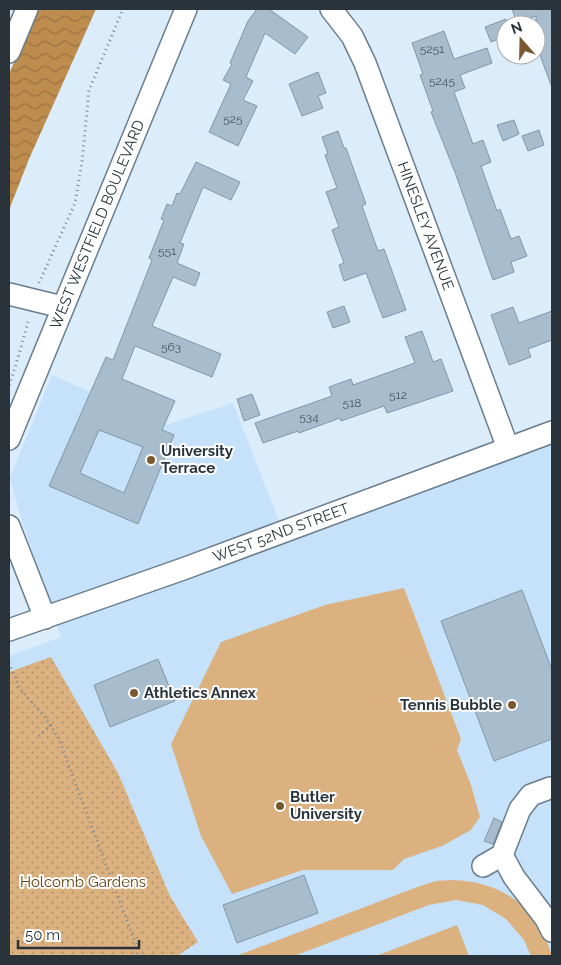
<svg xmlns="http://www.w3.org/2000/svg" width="561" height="965" viewBox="0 0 561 965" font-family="Raleway,sans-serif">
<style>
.built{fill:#c6e2fa}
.grass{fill:#dbb180}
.park{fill:url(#park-dots)}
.water{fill:url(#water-waves)}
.building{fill:#a7bccd;stroke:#8297a7;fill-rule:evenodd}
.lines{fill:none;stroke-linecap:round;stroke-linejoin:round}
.minor-casing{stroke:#697d8d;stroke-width:24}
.path{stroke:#7a8792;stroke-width:3;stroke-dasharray:1 4;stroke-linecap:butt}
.minor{stroke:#fff;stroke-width:21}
.poi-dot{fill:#7a5930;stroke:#fff;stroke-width:2}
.labels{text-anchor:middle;stroke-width:4;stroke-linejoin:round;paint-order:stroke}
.number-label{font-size:12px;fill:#49555f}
.street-label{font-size:15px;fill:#2a333a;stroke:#fff}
.poi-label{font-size:15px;font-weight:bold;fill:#2a333a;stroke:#fff;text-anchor:start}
.park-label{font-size:15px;fill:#644111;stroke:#fff}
</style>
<defs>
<pattern id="park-dots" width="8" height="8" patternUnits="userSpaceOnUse" patternTransform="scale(1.25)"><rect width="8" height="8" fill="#dbb180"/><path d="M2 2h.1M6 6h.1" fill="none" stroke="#b2916a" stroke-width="1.8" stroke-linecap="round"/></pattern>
<pattern id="water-waves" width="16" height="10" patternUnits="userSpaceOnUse" patternTransform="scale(1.25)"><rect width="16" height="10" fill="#be8c4d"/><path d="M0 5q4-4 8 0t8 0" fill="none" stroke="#9b7341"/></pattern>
</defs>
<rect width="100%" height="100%" fill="#dbecfb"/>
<path class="built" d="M52 375 166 425 233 403 284 534 552 434V956H9V656L61 637 18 509 10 477Z"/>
<g class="grass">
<path d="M404 588 461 739 457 750 471 785 480 817 471 830 442 846 404 859 393 870H303L232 894 201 836 171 744 221 642 325 605Z"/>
<path d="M451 880C502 881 538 907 552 956H531L524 940 506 919 483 905 456 900 429 905 294 956H236L420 886 436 881Z"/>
<path d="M457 925 469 956H376Z"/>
</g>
<path class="park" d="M51 657 118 773 170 896 198 942 177 956H9V672Z"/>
<path class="water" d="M37 9H96L29 159 9 210V74Z"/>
<g class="building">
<path d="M257 9H269L308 37 295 54 265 33 246 77 253 81 243 100 257 106 238 146 209 132 231 84 223 80 232 64 230 63 248 21Z"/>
<path d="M512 9H552V85H551L540 55 536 57V16L517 23Z"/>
<path d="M506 19V36L491 42 485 27Z"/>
<path d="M444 31 454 59 487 48 492 63 460 75 465 88 454 92 473 144 483 140 491 162 481 166 497 211 500 209 511 239 519 236 527 256 511 262 514 272 493 280 456 175 431 112 433 111 420 75 423 74 412 43Z"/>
<path d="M318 72 326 93 318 96 323 108 302 116 289 84Z"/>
<path d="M514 120 519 134 503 141 497 125Z"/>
<path d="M539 130 544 145 528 151 522 136Z"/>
<path d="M338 131 344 148H346L366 204 362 206 378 251 384 249 406 310 383 318 366 273 344 281 339 265 344 263 332 230 339 227 326 192 337 188 325 155 328 154 322 137Z"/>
<path d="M196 162 240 182 231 200 203 187 180 243 184 244 177 263 200 273 195 286 173 277 152 326 221 354 212 377 135 346 122 379 175 401 162 430 174 435 138 524 49 486 106 357 113 360 152 260 149 258 164 220 161 219 167 204 172 206 177 193 180 194ZM99 430 143 447 124 493 80 473Z"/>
<path d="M344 306 350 322 333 328 327 312Z"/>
<path d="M513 307 519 323 552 311V340L528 349 531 357 509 365 491 315Z"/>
<path d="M422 331 433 362 441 359 453 391 387 413 384 406 341 421 340 418 299 433 298 431 263 443 255 423 332 396 329 387 351 379 353 385 415 363 405 337Z"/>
<path d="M252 394 260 415 244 421 237 399Z"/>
<path d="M522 590 552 670V739L494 761 441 621Z"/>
<path d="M158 659 175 701 110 727 94 685Z"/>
<path d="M494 818 502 822 493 844 484 841Z"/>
<path d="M304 875 318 913 237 943 223 905Z"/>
</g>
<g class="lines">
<g class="minor-casing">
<g id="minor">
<path id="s1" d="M331 9 352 36 365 63 508 448"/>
<path d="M9 52 27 9"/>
<path d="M9 294 62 307"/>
<path id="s2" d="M9 439 186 9"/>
<path d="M9 526 45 618"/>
<path id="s3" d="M9 630 183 569 552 432"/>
<path d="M502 855 514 877 546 919 552 931"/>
<path d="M483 866 502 855 520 809 531 795 550 788"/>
</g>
</g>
<g class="path">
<path d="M39 283 75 203 82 162 89 90 123 9"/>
<path d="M9 385C17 363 23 340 29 318"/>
<path d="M9 663 20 689 43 715 58 737 138 950 137 956"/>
<path d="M39 736 51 725"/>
</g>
<use href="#minor" class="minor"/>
</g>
<g class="poi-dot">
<circle cx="151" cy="460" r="5"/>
<circle cx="134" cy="693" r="5"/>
<circle cx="512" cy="705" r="5"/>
<circle cx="280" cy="806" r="5"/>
</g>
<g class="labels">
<g class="number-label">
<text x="432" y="53">5251</text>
<text x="442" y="85">5245</text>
<text x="233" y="123">525</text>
<text x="167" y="255">551</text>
<text x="171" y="351">563</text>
<text x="398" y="399">512</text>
<text x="352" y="407">518</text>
<text x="309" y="421">534</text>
</g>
<g class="street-label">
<text dy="5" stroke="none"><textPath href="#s2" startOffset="232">WEST WESTFIELD BOULEVARD</textPath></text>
<text dy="5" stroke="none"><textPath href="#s1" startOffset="238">HINESLEY AVENUE</textPath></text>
<text dy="5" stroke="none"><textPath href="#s3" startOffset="289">WEST 52ND STREET</textPath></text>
</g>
<g class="poi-label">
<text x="161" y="456">University<tspan x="161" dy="17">Terrace</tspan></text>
<text x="144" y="698">Athletics Annex</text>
<text x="502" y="710" text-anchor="end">Tennis Bubble</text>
<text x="290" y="802">Butler<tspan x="290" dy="17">University</tspan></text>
</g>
<g class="park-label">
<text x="83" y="887">Holcomb Gardens</text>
</g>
</g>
<rect width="561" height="965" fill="none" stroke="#2a333a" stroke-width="20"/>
<g transform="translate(521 40) rotate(340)"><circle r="24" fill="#ffffff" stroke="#aaadb0"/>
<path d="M0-4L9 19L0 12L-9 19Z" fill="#7a5930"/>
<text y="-8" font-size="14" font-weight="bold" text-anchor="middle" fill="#2a333a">N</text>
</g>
<path d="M18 940v8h121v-8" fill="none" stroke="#2a333a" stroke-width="2.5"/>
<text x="25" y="940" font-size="15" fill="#2a333a" stroke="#ffffff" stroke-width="4" paint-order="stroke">50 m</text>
</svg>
